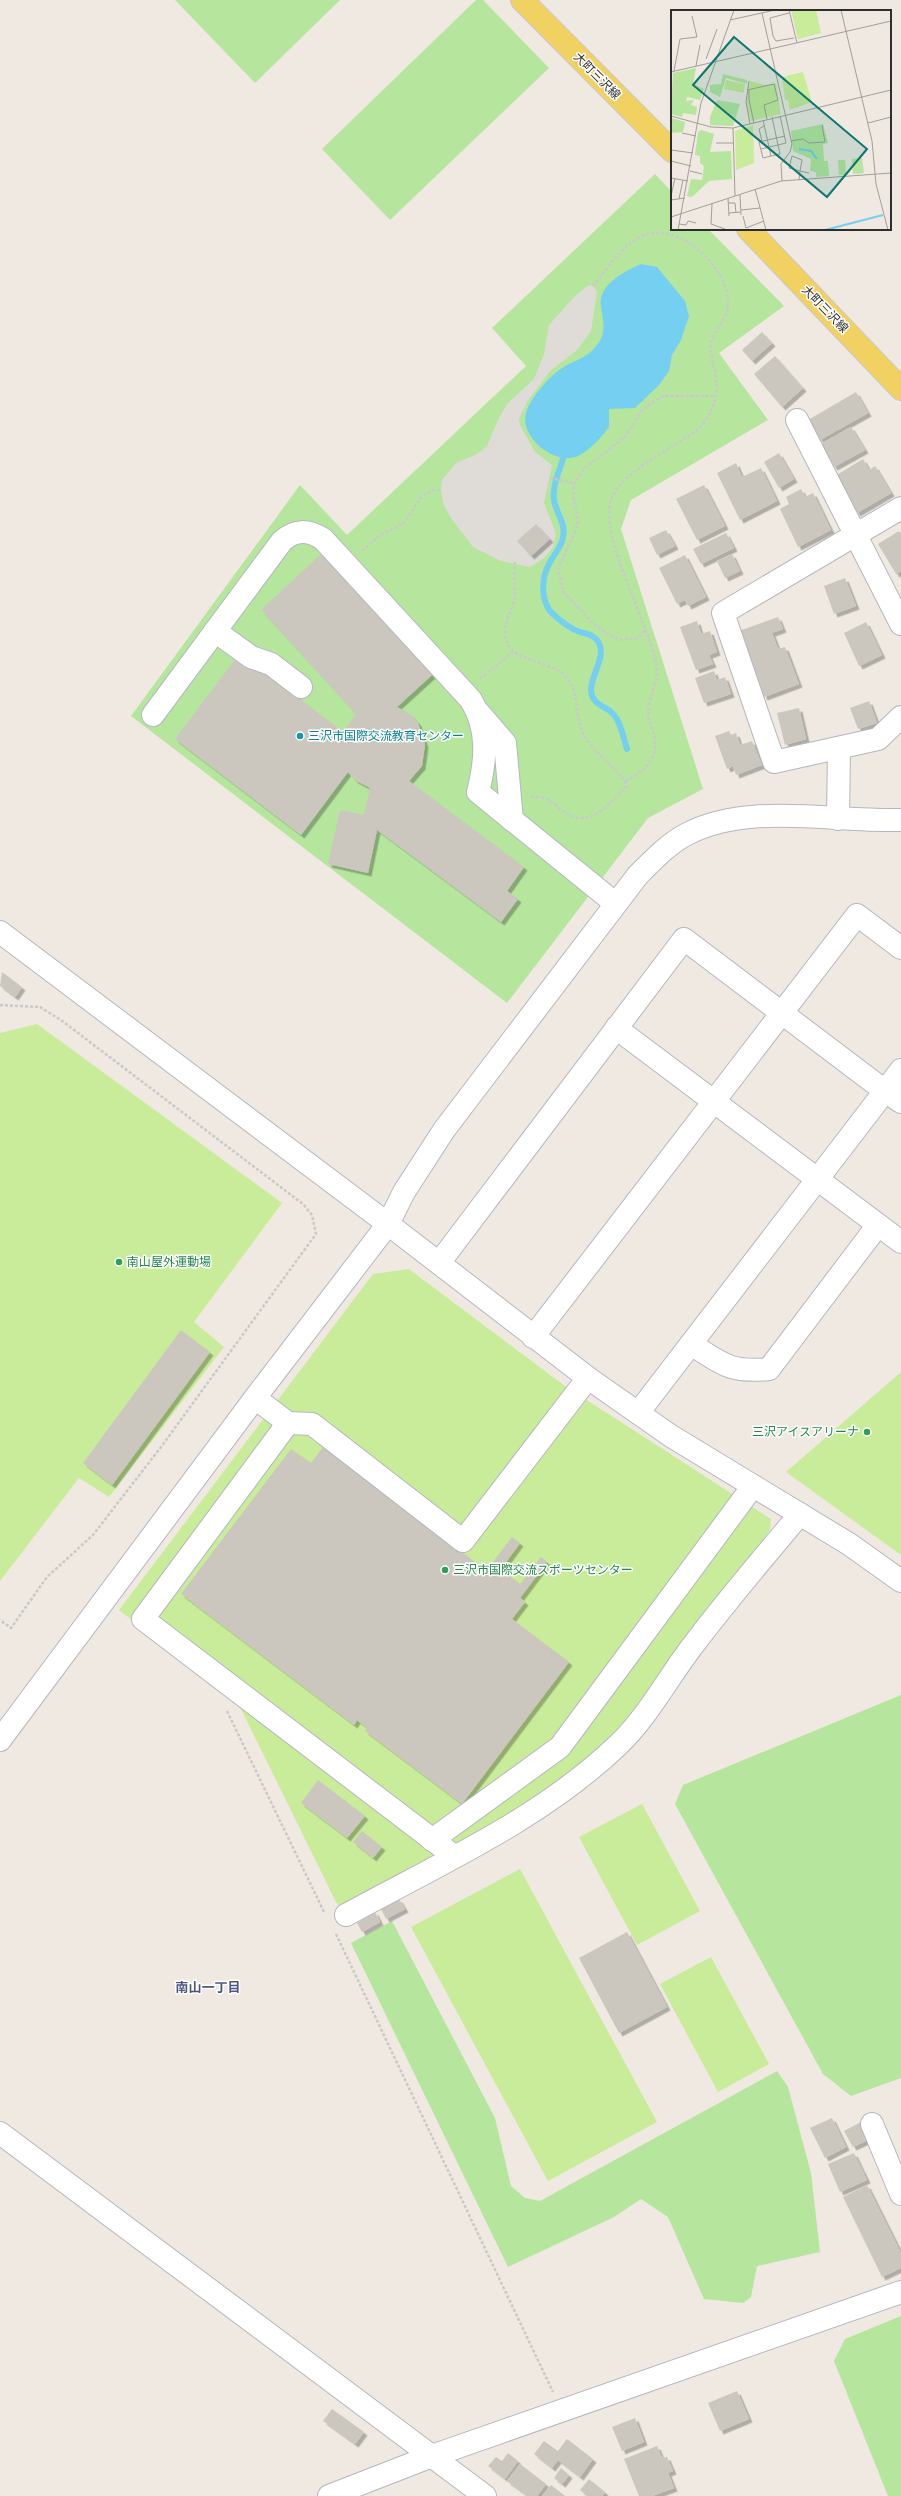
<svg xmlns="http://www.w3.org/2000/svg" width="901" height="2496" viewBox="0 0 901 2496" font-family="'PT Sans','Noto Sans JP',sans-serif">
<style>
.green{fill:#b6e59e}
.pitch{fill:#c9ec9a}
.plaza{fill:#dfdcd8}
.water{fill:#75cff0}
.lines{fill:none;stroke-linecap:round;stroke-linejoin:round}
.stream{stroke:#75cff0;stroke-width:6}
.building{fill:#cbc7bf;filter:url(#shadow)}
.minor-casing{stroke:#b4b7c1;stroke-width:24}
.major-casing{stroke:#c9c9c9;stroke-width:24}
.path{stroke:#c9c9c9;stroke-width:2.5;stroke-dasharray:3 2;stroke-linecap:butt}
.minor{stroke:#fff;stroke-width:22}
.major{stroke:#f2d163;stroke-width:22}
.culture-dot{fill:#0f9aa8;stroke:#fff;stroke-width:1.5}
.leisure-dot{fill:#2e9e5b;stroke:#fff;stroke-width:1.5}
.labels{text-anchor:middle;stroke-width:3;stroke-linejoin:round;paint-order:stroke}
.street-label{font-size:12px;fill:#2e2e2e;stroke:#fff}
.culture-label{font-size:12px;fill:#0d838f;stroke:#fff;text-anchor:start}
.leisure-label{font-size:12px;fill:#27864d;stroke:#fff;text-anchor:start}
.neighbourhood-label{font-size:13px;font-weight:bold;fill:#4d5680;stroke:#fff}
.inset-river{fill:none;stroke:#75cff0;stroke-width:2}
.inset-road{fill:none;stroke:#a29e99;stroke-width:1}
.view{fill:#0f766e;fill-opacity:0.15;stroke:#0f766e;stroke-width:2}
.inset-edge{fill:none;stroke:#2e2e2e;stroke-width:2}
</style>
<defs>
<filter id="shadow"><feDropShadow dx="3.5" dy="3.5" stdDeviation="0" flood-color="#0004"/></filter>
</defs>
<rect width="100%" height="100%" fill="#efe9e1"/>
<g class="green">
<path d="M175 0H340L255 83Z"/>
<path d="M476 0H483L549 68 390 220 322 149Z"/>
<path d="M655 174 672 192V229H708L784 306 719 353 768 420 631 500 621 529 703 789 648 818 507 1003 131 716 300 485 347 535 526 366 492 328Z"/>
<path d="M901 1695V2078L851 2096 823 2074 675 1804 683 1785Z"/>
<path d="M392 1921 495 2118 511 2186 525 2198 540 2201 777 2071 788 2087 811 2173 820 2252 757 2266 751 2297 743 2303 704 2299 668 2217 641 2199 614 2217 508 2267 351 1943Z"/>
<path d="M901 2316V2496H888L834 2361 845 2339Z"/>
</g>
<g class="pitch">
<path d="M37 1024 282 1203 194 1322 224 1347 109 1497 79 1478 0 1581V1033Z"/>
<path d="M409 1269 565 1386 771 1519 770 1530 614 1740 534 1803 342 1907 337 1904 238 1703 119 1610 373 1274Z"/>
<path d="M901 1372V1555L786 1472Z"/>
<path d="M642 1804 700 1911 637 1945 579 1837Z"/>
<path d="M520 1869 657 2122 548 2181 411 1927Z"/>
<path d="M711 1957 769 2064 718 2092 660 1984Z"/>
</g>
<path class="plaza" d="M589 285 593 286 597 291 591 331 577 350 550 371 527 402 519 419 520 425 535 452 552 465 544 503 556 534 553 547 544 558 530 567 501 561 473 547 451 518 443 503 441 490 442 480 456 463 477 454 487 446 498 420 507 404 534 379 544 354 549 325 575 296Z"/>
<path class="water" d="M641 264 657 267 685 301 689 316 681 340 672 355 669 371 659 385 635 408 609 409V427C601 438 590 450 578 456 555 466 519 437 526 413 531 396 552 373 567 365 579 359 589 356 597 345 607 333 603 320 601 307 597 285 625 271 641 264Z"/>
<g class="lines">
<path class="stream" d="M563 459C559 472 552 486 554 500 556 513 566 523 563 537 562 547 553 555 549 564 542 577 541 595 548 608 552 615 566 625 573 629 583 635 593 632 599 643 606 657 591 675 591 690 592 703 601 705 610 711 621 720 623 737 627 749"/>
</g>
<g class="building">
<path d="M762 332 772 343 752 361 742 350Z"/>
<path d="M775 356 803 388 782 407 754 374Z"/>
<path d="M856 392 868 413 820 440 808 420Z"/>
<path d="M851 427 865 450 834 467 821 444Z"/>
<path d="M779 453 794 479 779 488 764 462Z"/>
<path d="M863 459 869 470 875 466 891 493 857 513 835 476Z"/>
<path d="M736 463 742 477 761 468 777 501 740 520 717 473Z"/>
<path d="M704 485 725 526 697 540 676 499Z"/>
<path d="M801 489 805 497 813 493 831 530 798 547 780 509 789 504 786 497Z"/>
<path d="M536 524 550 539 531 556 517 541Z"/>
<path d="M666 530 675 546 657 555 649 538Z"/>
<path d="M899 531 901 534V571L896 574 878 544Z"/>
<path d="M726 533 734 548 701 564 693 549Z"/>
<path d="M321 554 432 675 397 707 411 715 418 723 425 744 422 766 409 781 524 867 507 891 518 899 501 922 377 830 368 873 328 864 340 810 364 815 370 788 355 780 348 772 301 835 175 739 240 653 343 732 356 714 261 610Z"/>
<path d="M732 554 740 571 725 578 717 561Z"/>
<path d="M685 555 706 597 688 606 685 600 677 604 659 568Z"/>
<path d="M845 578 856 606 834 614 824 586Z"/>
<path d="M778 617 783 629 772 633 778 649 785 647 799 684 764 697 739 631Z"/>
<path d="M697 621 701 634 710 631 717 652 709 655 713 664 696 670 680 627Z"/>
<path d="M866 622 882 655 859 666 844 633Z"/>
<path d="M714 671 717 680 725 677 731 694 704 703 695 678Z"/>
<path d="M869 701 877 723 858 729 850 708Z"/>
<path d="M799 708 806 739 785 745 777 713Z"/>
<path d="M729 731 731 735 736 733 740 745 752 741 762 765 736 775 733 766 727 769 715 736Z"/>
<path d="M2 972 22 987 15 997 0 986Z"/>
<path d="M181 1330 210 1352 112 1485 83 1463Z"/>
<path d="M323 1447 479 1565 475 1569 483 1575 512 1537 520 1543 501 1569 520 1584 541 1557 547 1562 520 1598 525 1602 512 1619 569 1662 462 1804 365 1731 367 1728 357 1720 354 1725 181 1594 291 1449 311 1463Z"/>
<path d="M318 1780 365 1816 347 1838 301 1803Z"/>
<path d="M362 1831 382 1847 373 1858 353 1842Z"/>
<path d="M399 1899 405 1909 386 1919 381 1909Z"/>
<path d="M375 1912 380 1922 362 1932 357 1923Z"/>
<path d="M627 1932 667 2007 619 2033 579 1958Z"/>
<path d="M832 2118 846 2147 825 2158 810 2128Z"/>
<path d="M861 2122 870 2139 853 2147 844 2131Z"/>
<path d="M854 2153 867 2180 840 2192 828 2164Z"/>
<path d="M867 2185 901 2253V2268L882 2277 843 2197Z"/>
<path d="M737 2391 749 2419 720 2431 708 2403Z"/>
<path d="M332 2409 364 2432 355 2444 323 2421Z"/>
<path d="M635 2418 644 2442 622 2451 612 2427Z"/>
<path d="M567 2439 593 2459 580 2477 558 2460 552 2468 534 2454 544 2441 558 2451Z"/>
<path d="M657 2446 662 2458 667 2457 673 2471 668 2473 674 2488 652 2496H639L624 2459Z"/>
<path d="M508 2453 518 2461 505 2479 488 2466 496 2457 502 2461Z"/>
<path d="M520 2464 546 2484 537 2496H528L507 2481Z"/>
<path d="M561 2468 569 2475 562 2484 554 2478Z"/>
<path d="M589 2479 605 2492 602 2496H587L580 2490Z"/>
<path d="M551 2485 565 2496H542Z"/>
</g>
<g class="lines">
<g class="minor-casing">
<g id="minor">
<path d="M797 420 901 624"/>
<path d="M901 508 723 613 774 762 878 739 901 717"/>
<path d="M215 631 251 657 271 664 301 687"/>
<path d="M479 713 505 743 512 820"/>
<path d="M153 715 282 541C296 529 308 530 323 539L471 700C489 730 486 760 478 792L616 904"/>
<path d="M838 819 839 748"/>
<path d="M0 932 388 1224 588 1378 671 1436 849 1544 901 1581"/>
<path d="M616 1028 901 1242"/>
<path d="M439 1263 684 939 885 1091 901 1070"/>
<path d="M533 1337 857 915 901 948"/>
<path d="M691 1344C722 1364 730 1373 769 1369L878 1225"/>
<path d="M255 1398 288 1423 312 1424 463 1541 588 1378"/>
<path d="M638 1413 885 1091 901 1102"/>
<path d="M288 1423 143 1619 454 1856"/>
<path d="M0 1740 255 1398 388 1224 404 1192 444 1130 638 875C653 860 668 844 687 834 749 802 833 822 901 820"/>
<path d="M432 1840 560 1747 753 1486"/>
<path d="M346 1915C439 1864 541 1819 618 1745 647 1718 669 1676 694 1644 728 1599 764 1557 800 1514"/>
<path d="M872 2124 901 2194"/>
<path d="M0 2133 485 2496"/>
<path d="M329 2496 432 2456 901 2292"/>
</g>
</g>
<g class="major-casing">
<g id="major">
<path d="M522 0 672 151"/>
<path d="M748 229 901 389"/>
</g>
</g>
<g class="path">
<path d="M593 286C609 268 621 244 645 235 681 222 729 269 728 304 728 319 714 329 711 343 709 354 715 367 716 379 719 398 711 415 699 429 674 448 622 470 611 500 598 536 652 628 657 670 658 680 648 701 648 714 649 724 654 732 655 741 657 760 642 774 625 781"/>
<path d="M550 478 575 483"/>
<path d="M362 551 380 535 403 524 422 496 434 490H441"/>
<path d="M515 562C514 573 515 584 515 595 514 610 501 623 506 639 512 663 550 660 565 676 581 693 573 714 583 733 592 751 612 764 625 781L626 787C605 808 587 832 559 808 551 800 542 796 531 797"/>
<path d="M645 631 637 638 622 640 610 635 595 625 564 593 558 569 575 532 578 522 573 493 575 483 584 469 627 435 641 412 651 403 664 396H715"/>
<path d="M480 679 514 651"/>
<path d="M0 1005 40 1007 61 1020 303 1204 312 1215 316 1234 161 1447 93 1535 47 1577 11 1628 0 1620"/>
<path d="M227 1711 324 1912"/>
<path d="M336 1934 553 2392"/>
</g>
<use href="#minor" class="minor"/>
<use href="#major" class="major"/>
</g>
<circle class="culture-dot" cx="300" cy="736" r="4"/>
<g class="leisure-dot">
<circle cx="119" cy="1262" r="4"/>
<circle cx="867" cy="1432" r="4"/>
<circle cx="445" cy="1570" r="4"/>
</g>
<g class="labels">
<g class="street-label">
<text transform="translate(597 76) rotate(45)" y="4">大町三沢線</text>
<text transform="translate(825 309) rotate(46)" y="4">大町三沢線</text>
</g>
<g class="culture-label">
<text x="308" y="740">三沢市国際交流教育センター</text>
</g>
<g class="leisure-label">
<text x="127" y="1266">南山屋外運動場</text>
<text x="859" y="1436" text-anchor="end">三沢アイスアリーナ</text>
<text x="453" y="1574">三沢市国際交流スポーツセンター</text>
</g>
<g class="neighbourhood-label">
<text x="208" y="1992">南山一丁目</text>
</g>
</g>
<g transform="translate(671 10)">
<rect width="220" height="220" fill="#efe9e1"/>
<path d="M25 58 22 74 33 79 29 90 16 87 15 91 23 90 20 95 26 97 25 105 12 103 11 107 0 104 2 63ZM52 64 76 70V74L55 68 49 87 39 82V75L50 74ZM46 90 69 94 62 116 39 115V107ZM0 108 14 112 12 122 0 123ZM152 114 157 133 152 134 153 151H157L158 166 145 167V162L139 161 140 149 122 141 120 121ZM30 120 43 124 39 142 60 141 61 169 38 171 21 187 16 186 20 169 31 170 33 156 29 153V146L24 145 27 122ZM191 148 193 163 182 164 181 149ZM167 150H174L175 165H168Z" fill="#b6e59e"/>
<path d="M120 0H145L150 23 127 29ZM132 62 141 92 119 100 117 90H114L111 67ZM55 70 74 74 73 83 53 79ZM79 71 94 75 105 73 110 104 80 111 75 94ZM82 115 83 153 65 160 64 121Z" fill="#c9ec9a"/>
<path class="inset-river" d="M128 139 140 141 146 149M154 220 212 205"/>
<path class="inset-road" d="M118 0 126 33M170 0 201 131 205 174 217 220M91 3 121 134 119 142 110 154 111 171M118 3 99 8 102 26 105 31 123 28M59 10 104 0M35 49 46 19M25 56 29 35M3 61 9 29 26 27 21 6M0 62 220 11M78 71 75 92 79 114M78 79V90L83 113M76 80 103 74 107 90M0 106 40 117 62 118 220 80M101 107 107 135 109 144 100 146 98 137 107 135 115 133 109 106M96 109 93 95 107 90M197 113 220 107M62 118 64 186M11 123 25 126M91 131 88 119 93 116M120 131 132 129 138 133 154 132 151 115M45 133H62M90 139 98 137 92 110M0 140 22 143M100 146 92 148 88 132 114 126M0 151 20 156M19 161 31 164M0 168 17 171M128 170 129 161 131 150 121 146 118 158 129 161 138 163M84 179 95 220M69 185 70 205M0 186 4 168M57 188 58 206M8 189 12 170M0 190 14 188M57 193H64L65 203M41 194 40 214 54 219M70 200 89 198M58 203 70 202M72 206 75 218 93 211M0 207 110 171 220 163M8 214 15 215 17 211 25 213M7 220 30 93 63 0"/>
<path class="view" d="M63 27 196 139 156 187 22 75Z"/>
<rect width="220" height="220" class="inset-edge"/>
</g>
</svg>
